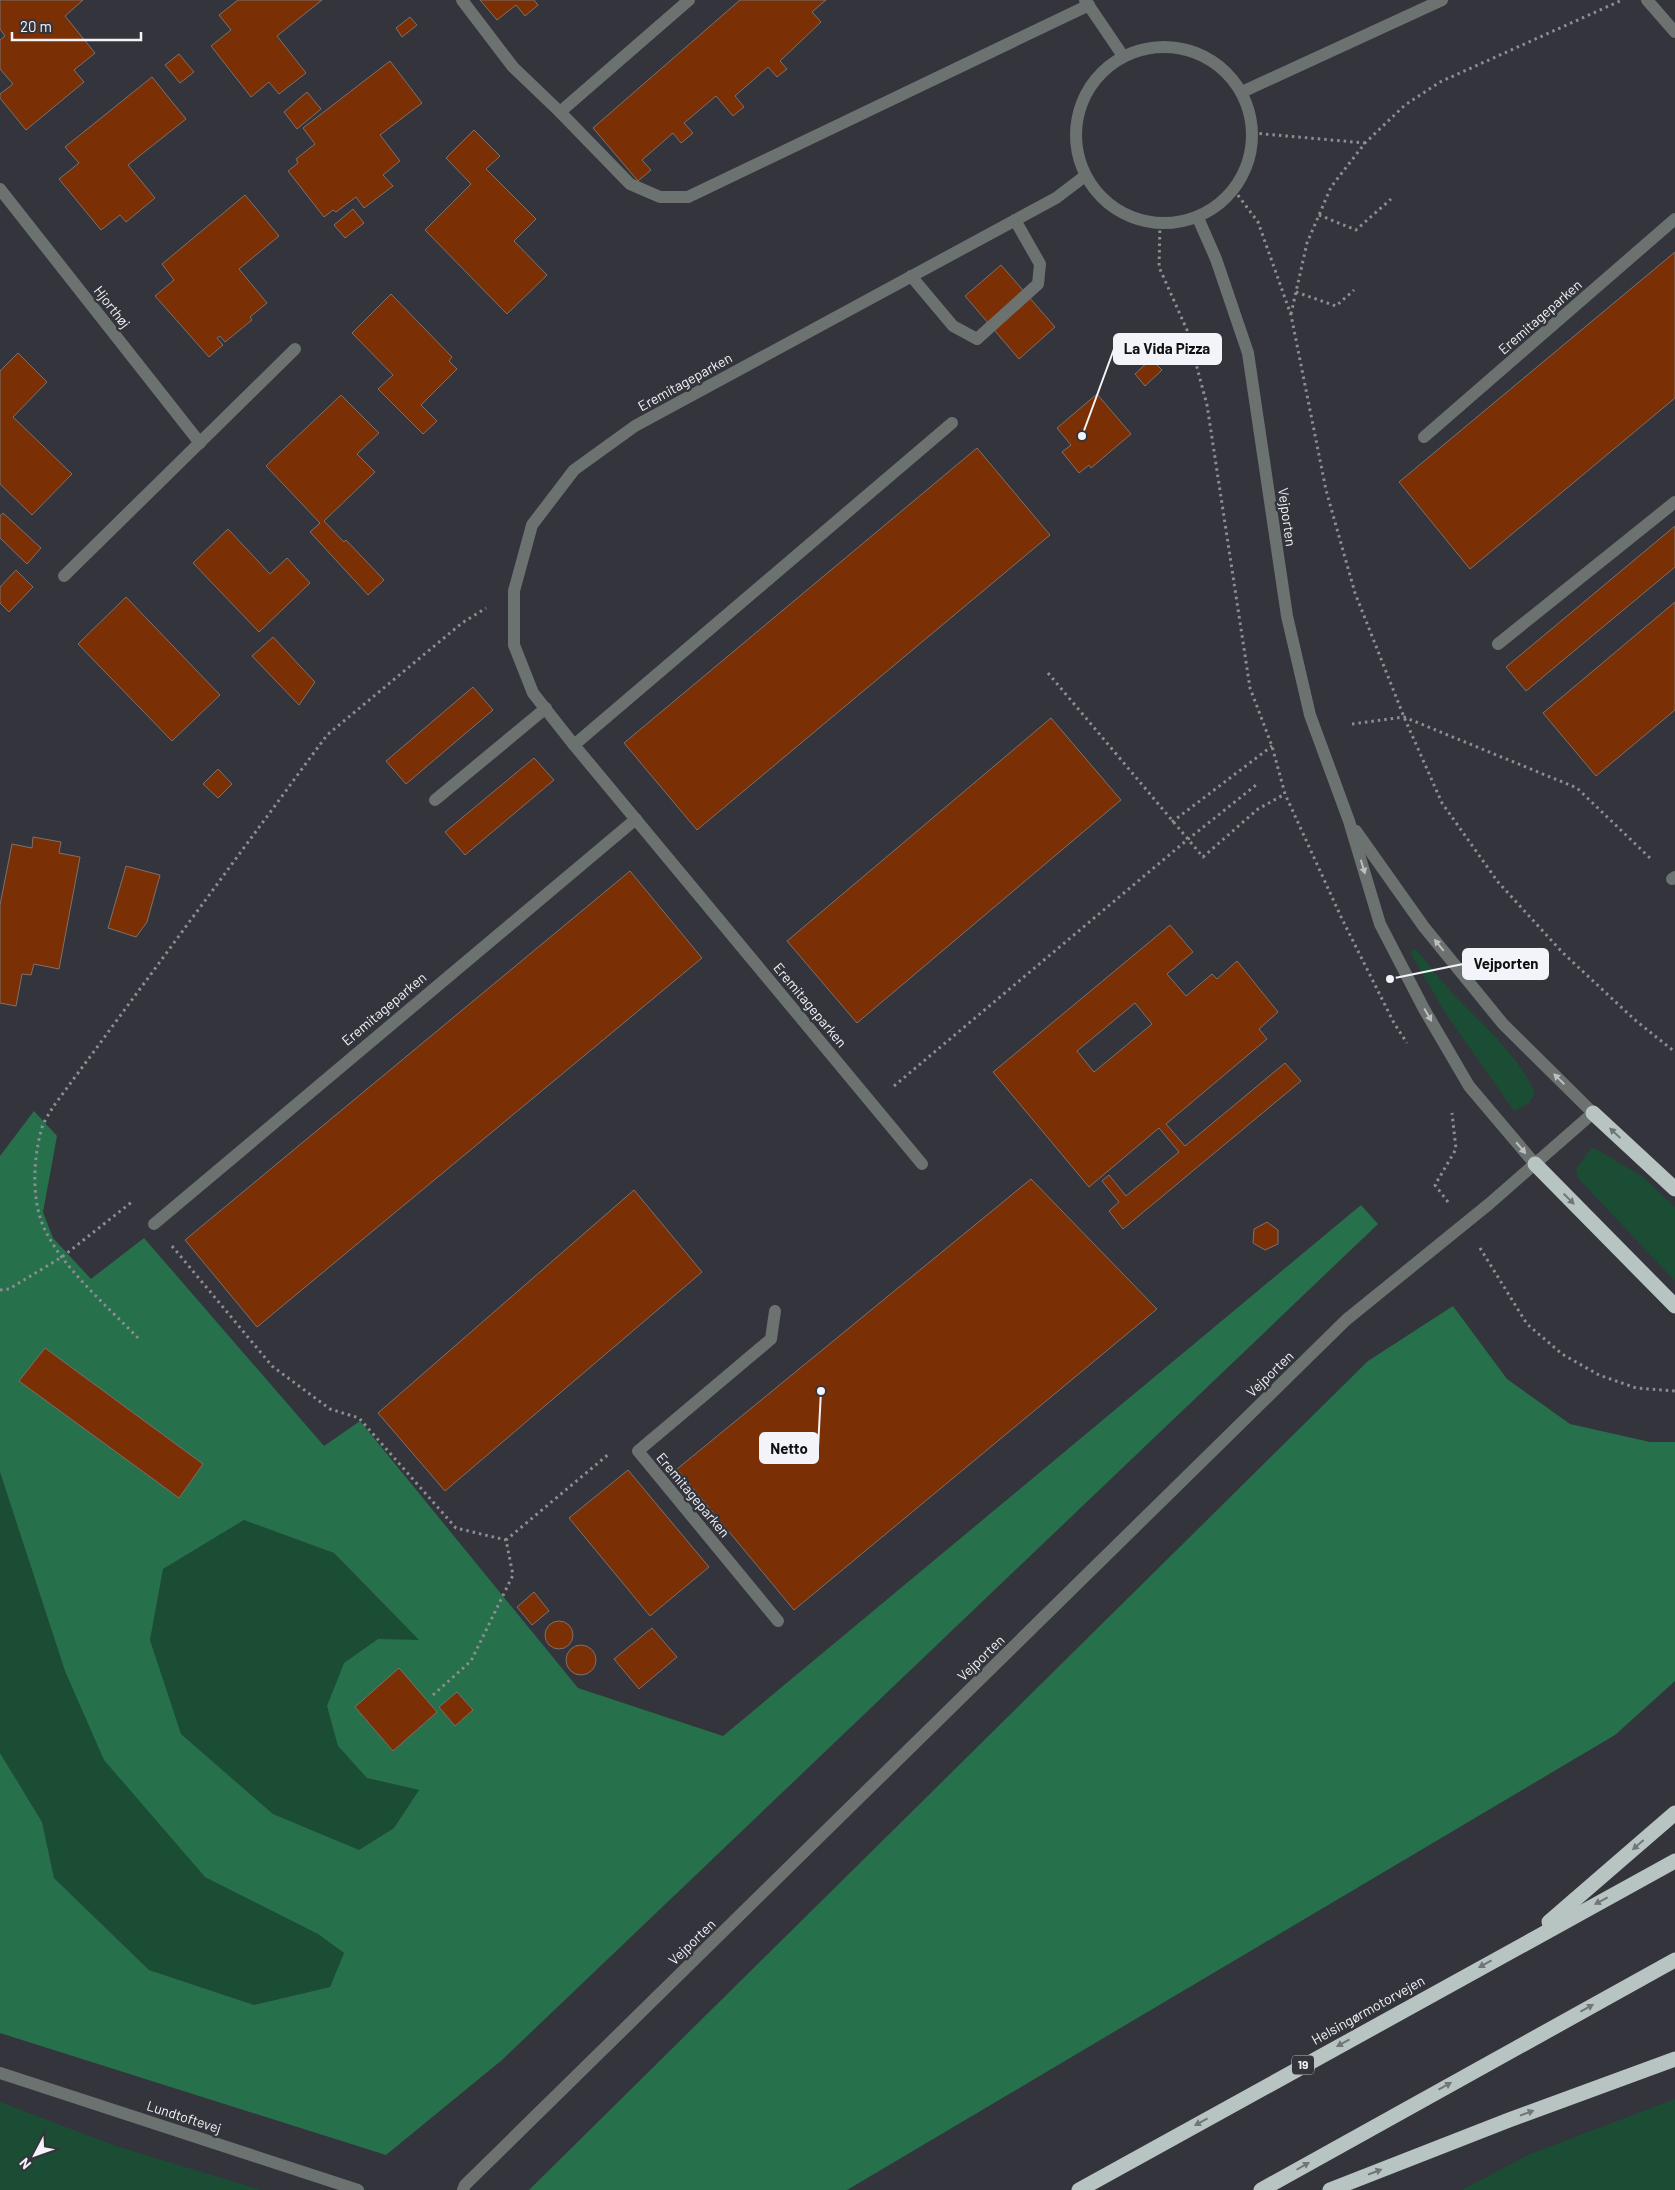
<svg xmlns="http://www.w3.org/2000/svg" width="1675" height="2190" viewBox="0 0 1675 2190" font-family="Barlow,sans-serif">
<style>
.green{fill:#1a4d34}
.forest{fill:#27704c;fill-rule:evenodd}
.building{fill:#7a3004;stroke:#7c716d;fill-rule:evenodd}
.lines{fill:none;stroke-linecap:round;stroke-linejoin:round}
.path{stroke:#8d8d94;stroke-width:3;stroke-dasharray:2.5 4;stroke-linecap:butt}
.service{stroke:#6c7270;stroke-width:12}
.minor{stroke:#6c7270;stroke-width:12}
.tertiary{stroke:#6c7270;stroke-width:12}
.motorway{stroke:#b7c4c1;stroke-width:15}
.oneway{fill:#bdc0c2}
.oneway2{fill:#6f7578}
.labels{text-anchor:middle;stroke-width:5;stroke-linejoin:round;paint-order:stroke}
.shield{fill:#34343d;stroke:#babac1;stroke-width:1}
.shield-label{font-size:12px;font-weight:bold;fill:#f3f4f9}
.street-label{font-size:14px;fill:#f3f4f9;stroke:#34343d}
.leader{fill:none;stroke:#f3f4f9;stroke-width:2}
.callout-dot{fill:#f3f4f9;stroke:#34343d;stroke-width:2}
.callout{fill:#f3f4f9;stroke:#f3f4f9;stroke-width:2}
.callout-label{font-size:15px;text-anchor:middle;font-weight:bold;fill:#111}
</style>
<rect width="100%" height="100%" fill="#34343d"/>
<g class="green">
<path d="M1416 949C1429 965 1442 982 1456 997 1485 1027 1518 1055 1535 1093L1529 1103 1514 1111 1444 1011 1410 952Z"/>
<path d="M1592 1147 1642 1176 1675 1207V1281L1578 1178 1576 1169Z"/>
<path d="M0 1472 65 1671 318 1934 344 1953 330 1987 254 2005 149 1970 54 1878 42 1822 0 1753Z"/>
<path d="M244 1520 334 1553 420 1641 344 1663 367 1778 419 1790 394 1828 359 1851 273 1814 181 1734 150 1640 163 1569Z"/>
<path d="M1675 2099V2190H1462L1530 2154Z"/>
<path d="M0 2102 116 2146 261 2190H0Z"/>
</g>
<g class="forest">
<path d="M34 1111 57 1136 43 1212 53 1238 91 1279 144 1238 324 1446 360 1421 578 1688 723 1736 1361 1205 1378 1224 502 2060 386 2155 0 2033V1753L42 1822 54 1878 149 1970 254 2005 330 1987 344 1953 318 1934 205 1877 104 1760 65 1671 0 1472V1156ZM45 1348 203 1464 179 1498 19 1381ZM244 1520 334 1553 419 1640 378 1639 344 1663 327 1706 338 1746 367 1778 419 1790 394 1828 359 1850 273 1814 181 1734 150 1640 163 1569ZM399 1669 437 1712 393 1751 355 1707ZM457 1692 473 1710 455 1726 439 1707Z"/>
<path d="M1453 1306 1507 1379 1570 1424 1650 1442H1675V1681L1615 1735 847 2190H529L1368 1361Z"/>
</g>
<g class="building">
<path d="M0 0H83L65 16 95 53 74 70 84 82 26 130 0 98V94L13 84 0 69V40L5 36 0 29Z"/>
<path d="M238 0H322L277 36 306 73 279 94 269 82 251 97 211 46 231 30 219 15Z"/>
<path d="M480 0H534L538 5 525 16 516 5 497 20Z"/>
<path d="M740 0H826L812 12 821 22 780 61 787 69 777 77 768 67 735 96 744 107 733 116 716 96 684 123 693 133 681 143 673 133 642 160 651 170 638 181 593 128Z"/>
<path d="M410 17 417 25 402 37 396 28Z"/>
<path d="M179 54 194 72 180 83 165 65Z"/>
<path d="M390 61 422 103 380 135 400 161 383 175 393 186 364 208 356 197 336 212 333 210 324 217 288 171 298 163 296 159 315 144 303 128Z"/>
<path d="M152 77 186 119 128 165 155 198 126 222 120 215 101 230 59 179 79 163 65 147Z"/>
<path d="M307 92 321 109 297 129 284 112Z"/>
<path d="M474 130 500 156 486 169 536 219 514 241 547 275 507 314 425 230 471 184 446 158Z"/>
<path d="M245 195 279 236 239 269 267 303 250 317 252 320 225 342 220 336 217 338 223 345 209 357 155 296 174 280 162 264Z"/>
<path d="M353 209 364 223 345 238 334 225Z"/>
<path d="M1675 252V398L1470 569 1399 482Z"/>
<path d="M1001 265 1055 327 1019 359 965 296Z"/>
<path d="M391 294 452 357 449 361 457 369 421 405 437 421 423 434 378 389 393 375 352 333Z"/>
<path d="M18 353 47 382 13 417 72 474 32 515 0 484V371Z"/>
<path d="M1151 359 1162 370 1145 386 1135 374Z"/>
<path d="M1097 394 1131 434 1091 468 1089 465 1079 473 1062 452 1071 445 1057 428Z"/>
<path d="M341 395 379 433 357 454 375 472 324 521 344 542 346 540 384 580 368 595 310 532 320 523 266 466Z"/>
<path d="M977 448 1050 535 697 830 624 743Z"/>
<path d="M3 513 41 548 27 564 0 538V516Z"/>
<path d="M1675 526V567L1526 691 1506 667Z"/>
<path d="M228 529 270 574 287 558 310 583 259 632 193 563Z"/>
<path d="M16 570 33 587 9 612 0 603V587Z"/>
<path d="M126 597 220 695 172 741 78 644Z"/>
<path d="M1675 602V710L1596 776 1543 713Z"/>
<path d="M273 637 315 682 299 705 252 656Z"/>
<path d="M473 687 493 710 406 784 386 761Z"/>
<path d="M1051 718 1121 800 857 1023 787 941Z"/>
<path d="M534 758 554 780 465 855 445 832Z"/>
<path d="M218 769 232 784 218 798 203 784Z"/>
<path d="M33 837 61 842 59 853 80 857 59 969 34 964 31 975 22 974 16 1006 0 1003V905L12 844 32 848Z"/>
<path d="M126 866 160 875 147 922 136 937 108 928Z"/>
<path d="M630 871 702 958 257 1327 185 1240Z"/>
<path d="M1170 925 1193 952 1167 974 1186 996 1212 974 1217 979 1237 961 1278 1012 1259 1029 1267 1039 1166 1124 1185 1146 1285 1063 1301 1081 1123 1229 1109 1211 1119 1202 1102 1181 1109 1175 1126 1196 1179 1152 1159 1128 1089 1187 993 1072ZM1135 1003 1152 1024 1094 1072 1077 1051Z"/>
<path d="M1031 1179 1157 1309 794 1610 677 1469Z"/>
<path d="M634 1190 702 1272 445 1491 378 1413Z"/>
<path d="M1267 1222 1278 1230V1244L1265 1250 1253 1243 1254 1229Z"/>
<path d="M45 1348 203 1464 179 1498 19 1381Z"/>
<path d="M628 1470 709 1567 650 1616 569 1518Z"/>
<path d="M534 1592 549 1611 532 1625 517 1607Z"/>
<circle cx="559" cy="1635" r="14"/>
<path d="M652 1628 677 1657 639 1689 614 1659Z"/>
<circle cx="581" cy="1660" r="15"/>
<path d="M399 1668 437 1712 393 1751 355 1707Z"/>
<path d="M457 1692 473 1710 455 1726 439 1707Z"/>
</g>
<g class="lines">
<g class="path">
<path d="M1253 133 1365 143"/>
<path d="M1234 190 1258 222 1291 315 1326 490 1355 593 1404 717 1442 803 1498 882 1562 952 1635 1020 1675 1052"/>
<path d="M1319 215 1356 230 1391 199"/>
<path d="M1160 224 1159 267 1187 330 1207 405 1250 688 1272 746 1285 794 1342 919 1394 1023 1407 1043"/>
<path d="M1296 292 1336 306 1354 290"/>
<path d="M1291 314 1307 243 1331 187 1365 143 1405 105 1440 82 1620 1"/>
<path d="M1048 673 1203 857 1258 809 1285 794"/>
<path d="M1352 724 1404 717 1577 788 1651 859"/>
<path d="M1172 822 1272 746"/>
<path d="M894 1086 1187 840 1256 785"/>
<path d="M1448 1202 1435 1185 1456 1149 1452 1113"/>
<path d="M172 1246 272 1366 330 1409 359 1418 456 1528 506 1540"/>
<path d="M1480 1248 1527 1324 1562 1354 1599 1375 1636 1388 1675 1391"/>
<path d="M0 1290 9 1289 62 1257 133 1201"/>
<path d="M138 1338C108 1307 65 1270 46 1232 31 1203 33 1161 41 1131 43 1122 49 1114 53 1107L327 735 462 623 486 608"/>
<path d="M433 1695 471 1661 513 1575 506 1540 610 1453"/>
</g>
<g class="service">
<path d="M462 0 513 67 560 112 630 184 660 197H688L1089 5"/>
<path d="M560 112 689 0"/>
<path d="M911 276 953 326 977 339 1038 284 1040 264 1015 220"/>
<path d="M574 745 952 423"/>
<path d="M435 800 546 708"/>
<path d="M154 1224 636 819"/>
<path d="M775 1311 771 1339 638 1451 778 1621"/>
</g>
<g class="minor">
<path d="M1085 0 1123 56"/>
<path d="M1647 0 1675 32"/>
<circle cx="1164" cy="135" r="88"/>
<path d="M1242 92 1442 0"/>
<path d="M0 189 200 443"/>
<path d="M1198 218 1216 259 1248 353 1287 616 1310 715 1349 821 1380 924 1424 1009 1469 1086 1535 1164"/>
<path d="M1424 437 1675 219"/>
<path d="M64 576 295 349"/>
<path d="M1498 644 1675 502"/>
<path d="M1356 831 1424 927 1503 1024 1593 1113"/>
<path d="M1672 879 1675 877"/>
<path d="M922 1164 574 745 533 693 514 645V591L532 525 574 470 635 426 1056 198 1085 176"/>
<path d="M0 2073 358 2190"/>
</g>
<path class="tertiary" d="M463 2190 465 2185 1346 1320 1489 1204 1593 1113"/>
<g class="motorway">
<path d="M1593 1113 1675 1189"/>
<path d="M1535 1164 1675 1306"/>
<path d="M1549 1922 1675 1813"/>
<path d="M1079 2190 1675 1861"/>
<path d="M1261 2190 1675 1960"/>
<path d="M1330 2190 1509 2120 1675 2059"/>
</g>
</g>
<defs><path id="oneway-solid" d="M-6-.8H1V-3.2L6.5 0L1 3.2V.8H-6Z" transform="scale(1.25)"/></defs>
<g class="oneway">
<use href="#oneway-solid" transform="translate(1363 867) rotate(73)"/>
<use href="#oneway-solid" transform="translate(1439 945) rotate(-129)"/>
<use href="#oneway-solid" transform="translate(1428 1015) rotate(60)"/>
<use href="#oneway-solid" transform="translate(1559 1079) rotate(-136)"/>
<use href="#oneway-solid" transform="translate(1521 1148) rotate(50)"/>
</g>
<g class="oneway2">
<use href="#oneway-solid" transform="translate(1615 1133) rotate(-137)"/>
<use href="#oneway-solid" transform="translate(1569 1199) rotate(45)"/>
<use href="#oneway-solid" transform="translate(1638 1845) rotate(139)"/>
<use href="#oneway-solid" transform="translate(1601 1901) rotate(152)"/>
<use href="#oneway-solid" transform="translate(1485 1964) rotate(151)"/>
<use href="#oneway-solid" transform="translate(1587 2008) rotate(-29)"/>
<use href="#oneway-solid" transform="translate(1343 2043) rotate(151)"/>
<use href="#oneway-solid" transform="translate(1445 2086) rotate(-29)"/>
<use href="#oneway-solid" transform="translate(1527 2113) rotate(-20)"/>
<use href="#oneway-solid" transform="translate(1201 2122) rotate(151)"/>
<use href="#oneway-solid" transform="translate(1303 2166) rotate(-30)"/>
<use href="#oneway-solid" transform="translate(1375 2172) rotate(-21)"/>
</g>
<g class="labels">
<rect class="shield" x="1292" y="2055.5" width="22" height="19" rx="4"/>
<g class="shield-label">
<text x="1303" y="2069">19</text>
</g>
<g class="street-label">
<text transform="translate(112 307) rotate(52)" y="5">Hjorthøj</text>
<text transform="translate(1540 317) rotate(-41)" y="5">Eremitageparken</text>
<text transform="translate(685 382) rotate(-29)" y="5">Eremitageparken</text>
<text transform="translate(1287 517) rotate(82)" y="5">Vejporten</text>
<text transform="translate(810 1005) rotate(50)" y="5">Eremitageparken</text>
<text transform="translate(384 1009) rotate(-40)" y="5">Eremitageparken</text>
<text transform="translate(1270 1374) rotate(-44)" y="5">Vejporten</text>
<text transform="translate(693 1495) rotate(50)" y="5">Eremitageparken</text>
<text transform="translate(981 1658) rotate(-44)" y="5">Vejporten</text>
<text transform="translate(692 1942) rotate(-44)" y="5">Vejporten</text>
<text transform="translate(1368 2010) rotate(-29)" y="5">Helsingørmotorvejen</text>
<text transform="translate(184 2117) rotate(18)" y="5">Lundtoftevej</text>
</g>
</g>
<path class="leader" d="M1082 436L1114 349M1390 979L1463 964M821 1391L818 1448"/>
<g class="callout-dot">
<circle cx="1082" cy="436" r="5"/>
<circle cx="1390" cy="979" r="5"/>
<circle cx="821" cy="1391" r="5"/>
</g>
<g class="callout">
<rect x="1114" y="334" width="107" height="30" rx="5"/>
<rect x="1463" y="949" width="85" height="30" rx="5"/>
<rect x="760" y="1433" width="58" height="30" rx="5"/>
</g>
<g class="callout-label">
<text x="1167" y="354">La Vida Pizza</text>
<text x="1506" y="969">Vejporten</text>
<text x="789" y="1454">Netto</text>
</g>
<g transform="translate(35 2155) rotate(229)" stroke="#34343d" stroke-width="4" paint-order="stroke">
<path d="M0-4L9 19L0 12L-9 19Z" fill="#f3f4f9"/>
<text y="-8" font-size="14" font-weight="bold" text-anchor="middle" fill="#f3f4f9">N</text>
</g>
<path d="M12 32v8h129v-8" fill="none" stroke="#f3f4f9" stroke-width="2.5"/>
<text x="20" y="32" font-size="15" fill="#f3f4f9" stroke="#34343d" stroke-width="4" paint-order="stroke">20 m</text>
</svg>
